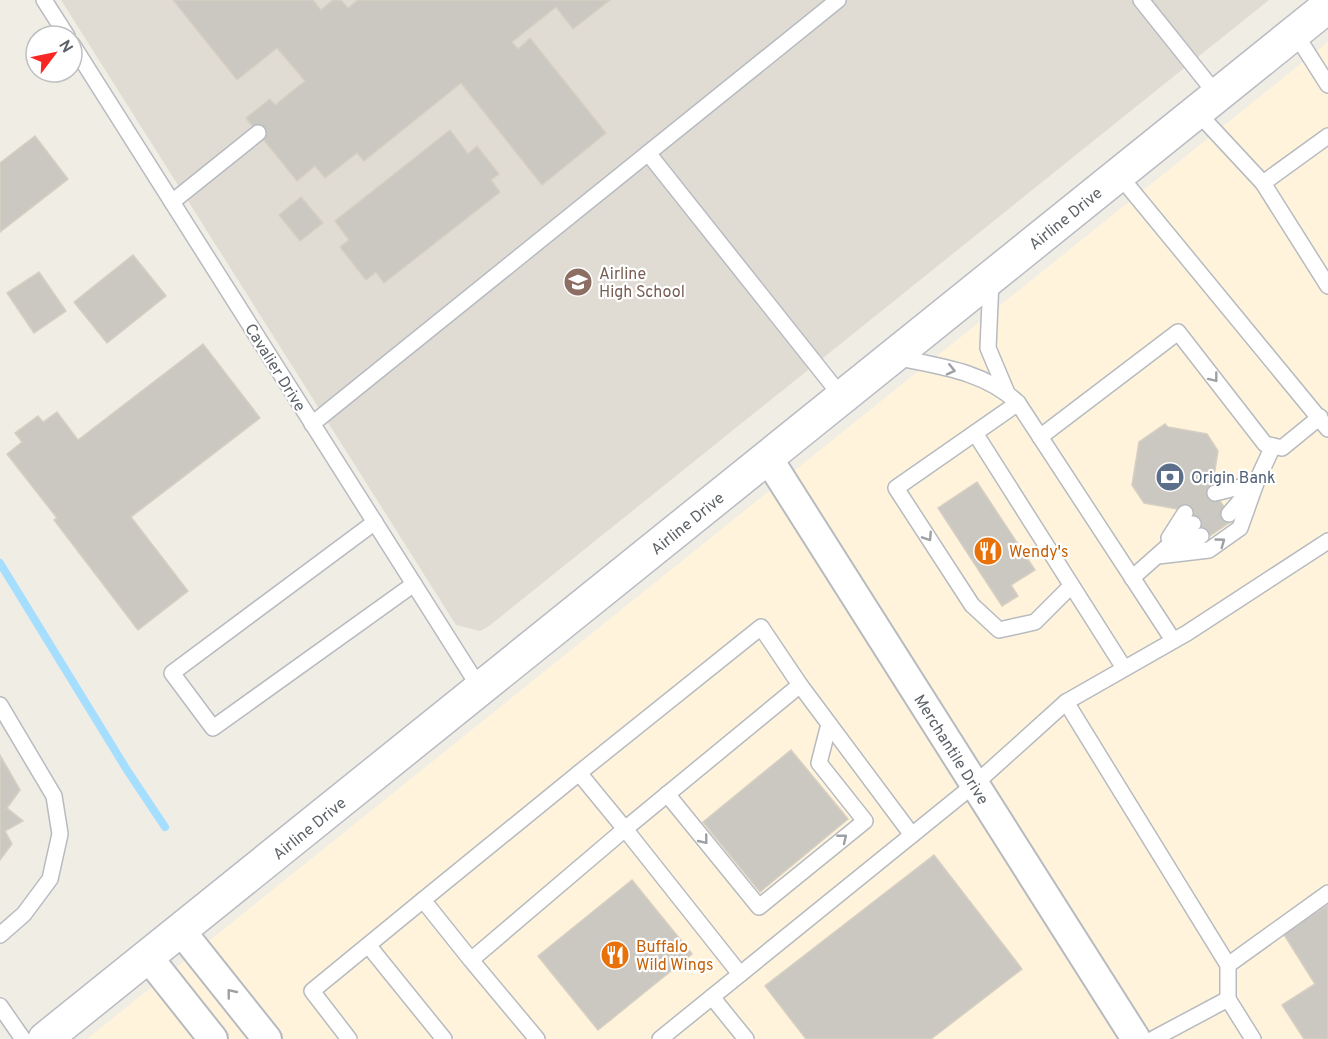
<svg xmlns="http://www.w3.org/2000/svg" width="1328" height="1039" viewBox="0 0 1328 1039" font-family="Overpass,sans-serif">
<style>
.commercial{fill:#fff4db}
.education{fill:#e0dcd4}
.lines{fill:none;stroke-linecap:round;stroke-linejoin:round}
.stream{stroke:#a6deff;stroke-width:8}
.building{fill:#cbc8c2;stroke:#d6cfc2;stroke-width:1.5}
.lane-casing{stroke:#b7bbc0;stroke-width:18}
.street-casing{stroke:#b7bbc0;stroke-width:32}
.secondary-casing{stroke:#b8bcc2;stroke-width:36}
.lane{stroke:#fff;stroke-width:15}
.street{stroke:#fff;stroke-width:28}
.secondary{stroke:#fff;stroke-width:33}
.oneway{stroke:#9da1a4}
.labels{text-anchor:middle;stroke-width:4.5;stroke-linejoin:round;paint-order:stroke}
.street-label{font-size:16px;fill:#5c6267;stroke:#fff}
.education-label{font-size:16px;fill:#785e54;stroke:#fff;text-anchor:start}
.service-label{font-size:16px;fill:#4e5e75;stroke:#fff;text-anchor:start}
.food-label{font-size:16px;fill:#c56008;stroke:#fff;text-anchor:start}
</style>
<rect width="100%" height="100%" fill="#f0ede5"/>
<path class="commercial" d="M1328 42V1039H87Z"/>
<path class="education" d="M61 0H1269L489 626 480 631 456 625Z"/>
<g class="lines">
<path class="stream" d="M0 563 127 770 165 827"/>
</g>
<g class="building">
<path d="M173 0H313L321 10 333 0H341L348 8 358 0H610L573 29 556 7 512 42 518 49 530 38 606 133 542 185 461 83 364 161 357 153 325 178 315 166 297 181 246 118 270 99 275 105 305 81 277 48 237 80Z"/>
<path d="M450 130 468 154 477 146 499 174 491 180 500 192 384 283 376 272 366 280 340 247 349 240 335 221Z"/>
<path d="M35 136 68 179 0 232V163Z"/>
<path d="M301 197 323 223 300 241 279 215Z"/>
<path d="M133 255 166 296 107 343 74 302Z"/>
<path d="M39 272 66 311 34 333 7 293Z"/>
<path d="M203 344 260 418 131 517 188 591 138 630 54 520 57 518 7 454 22 442 15 433 38 416 43 422 57 412 78 440Z"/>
<path d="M1165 424 1168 427 1207 434 1218 451 1212 489 1233 520 1204 540 1183 510 1144 503 1132 485 1139 442Z"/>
<path d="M977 482 1035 570 1011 585 1018 596 1002 606 938 508Z"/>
<path d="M791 750 848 819 760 892 703 822Z"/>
<path d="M0 755 20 790 7 808 23 821 5 831 12 844 0 860Z"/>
<path d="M934 855 1022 969 931 1039H806L765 986Z"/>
<path d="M632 880 692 954 598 1030 538 956Z"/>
<path d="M1328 905V1039H1304L1282 1005 1315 984 1283 933Z"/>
</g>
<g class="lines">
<g class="lane-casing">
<g id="lane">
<path d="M44 0 67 36"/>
<path d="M1141 0 1217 95"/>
<path d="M1295 33 1328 85"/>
<path d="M72 44 481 690"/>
<path d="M1197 112 1263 183"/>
<path d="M1328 136 1263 183 1328 286"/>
<path d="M648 153 842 397"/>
<path d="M1119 175 1328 429"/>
<path d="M172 202 258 133"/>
<path d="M991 280 988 348 1007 393"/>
<path d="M894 357C937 366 985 371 1018 403L1173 640"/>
<path d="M1018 403 896 488 972 605 999 630 1035 622 1071 586"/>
<path d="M312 424 838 0"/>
<path d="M975 433 1124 668"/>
<path d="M1040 437 1178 332 1265 444 1282 448 1320 417"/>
<path d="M1215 493 1256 483"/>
<path d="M1229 514 1248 492"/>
<path d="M375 522 172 673 213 728 414 584"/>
<path d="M1169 538 1185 513"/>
<path d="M1174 548 1201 536"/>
<path d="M1158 556 1209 550 1240 528 1256 483 1273 446"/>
<path d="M1132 578 1193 524"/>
<path d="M1066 702 1187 633 1328 541"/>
<path d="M0 705 54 796 60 834 50 879 24 914 0 935"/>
<path d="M579 773 761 627 800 685"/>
<path d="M667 794 759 907 865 821 819 763 829 724"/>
<path d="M368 945 444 1039"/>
<path d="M471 960 423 900 579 773 625 829 471 960 537 1039"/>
<path d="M1228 965 1328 893"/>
<path d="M740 974 625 829 800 685 912 835"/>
<path d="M712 997 746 1039"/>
<path d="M0 1006 23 1039"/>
<path d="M349 1039 312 991 423 900"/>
<path d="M660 1039 975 784 1066 702 1228 965V999L1253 1039"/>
<path d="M1153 1039 1228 999"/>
</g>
</g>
<g class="street-casing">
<g id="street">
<path d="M768 458 1136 1039"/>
<path d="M181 931 267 1039"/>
<path d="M148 957 213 1039"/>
</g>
</g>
<g class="secondary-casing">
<path id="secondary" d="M45 1039 1328 6"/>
</g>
<use href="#lane" class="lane"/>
<use href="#street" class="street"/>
<use href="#secondary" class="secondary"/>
</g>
<defs><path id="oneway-chevron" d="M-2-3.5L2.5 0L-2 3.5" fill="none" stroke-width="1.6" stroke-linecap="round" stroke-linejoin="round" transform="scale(1.5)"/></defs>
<g class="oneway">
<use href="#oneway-chevron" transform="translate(951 370) rotate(13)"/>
<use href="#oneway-chevron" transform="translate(1214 378) rotate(52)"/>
<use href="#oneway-chevron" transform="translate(928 537) rotate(57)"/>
<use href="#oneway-chevron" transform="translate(1221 542) rotate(-36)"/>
<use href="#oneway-chevron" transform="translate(843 838) rotate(-39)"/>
<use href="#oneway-chevron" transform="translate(704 840) rotate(51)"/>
<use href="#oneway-chevron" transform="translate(231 993) rotate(-129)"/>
</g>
<defs>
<g id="school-disc" transform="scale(1.5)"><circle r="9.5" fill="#8d6e63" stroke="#fff"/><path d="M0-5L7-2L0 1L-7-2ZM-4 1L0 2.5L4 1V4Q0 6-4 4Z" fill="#fff"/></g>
<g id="bank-disc" transform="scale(1.5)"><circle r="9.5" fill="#5c6f8a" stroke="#fff"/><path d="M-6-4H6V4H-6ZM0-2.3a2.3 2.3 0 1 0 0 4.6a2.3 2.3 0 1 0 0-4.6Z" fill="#fff"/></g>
<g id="restaurant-disc" transform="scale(1.5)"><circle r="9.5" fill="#e8710a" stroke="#fff"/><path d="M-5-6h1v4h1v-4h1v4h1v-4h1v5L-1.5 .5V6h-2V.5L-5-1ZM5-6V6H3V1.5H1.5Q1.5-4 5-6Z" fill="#fff"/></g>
</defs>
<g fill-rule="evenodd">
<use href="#school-disc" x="578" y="282"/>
<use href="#bank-disc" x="1170" y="477"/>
<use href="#restaurant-disc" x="988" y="551"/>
<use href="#restaurant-disc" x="615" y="955"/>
</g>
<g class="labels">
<g class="street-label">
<text transform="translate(1065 218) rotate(-39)" y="6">Airline Drive</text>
<text transform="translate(276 367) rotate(58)" y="6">Cavalier Drive</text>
<text transform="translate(687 523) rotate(-39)" y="6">Airline Drive</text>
<text transform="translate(952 749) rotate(58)" y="6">Merchantile Drive</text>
<text transform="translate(309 828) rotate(-39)" y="6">Airline Drive</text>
</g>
<g class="education-label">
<text x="599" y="279">Airline<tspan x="599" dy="18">High School</tspan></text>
</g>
<g class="service-label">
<text x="1191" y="483">Origin Bank</text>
</g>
<g class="food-label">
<text x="1009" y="557">Wendy's</text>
<text x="636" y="952">Buffalo<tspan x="636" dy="18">Wild Wings</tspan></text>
</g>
</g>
<g transform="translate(54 54) rotate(58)"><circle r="28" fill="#ffffff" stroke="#bec0c2" stroke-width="1.5"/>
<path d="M0-4.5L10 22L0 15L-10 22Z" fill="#f82723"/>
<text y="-9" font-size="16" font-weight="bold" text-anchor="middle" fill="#5c6267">N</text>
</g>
</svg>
